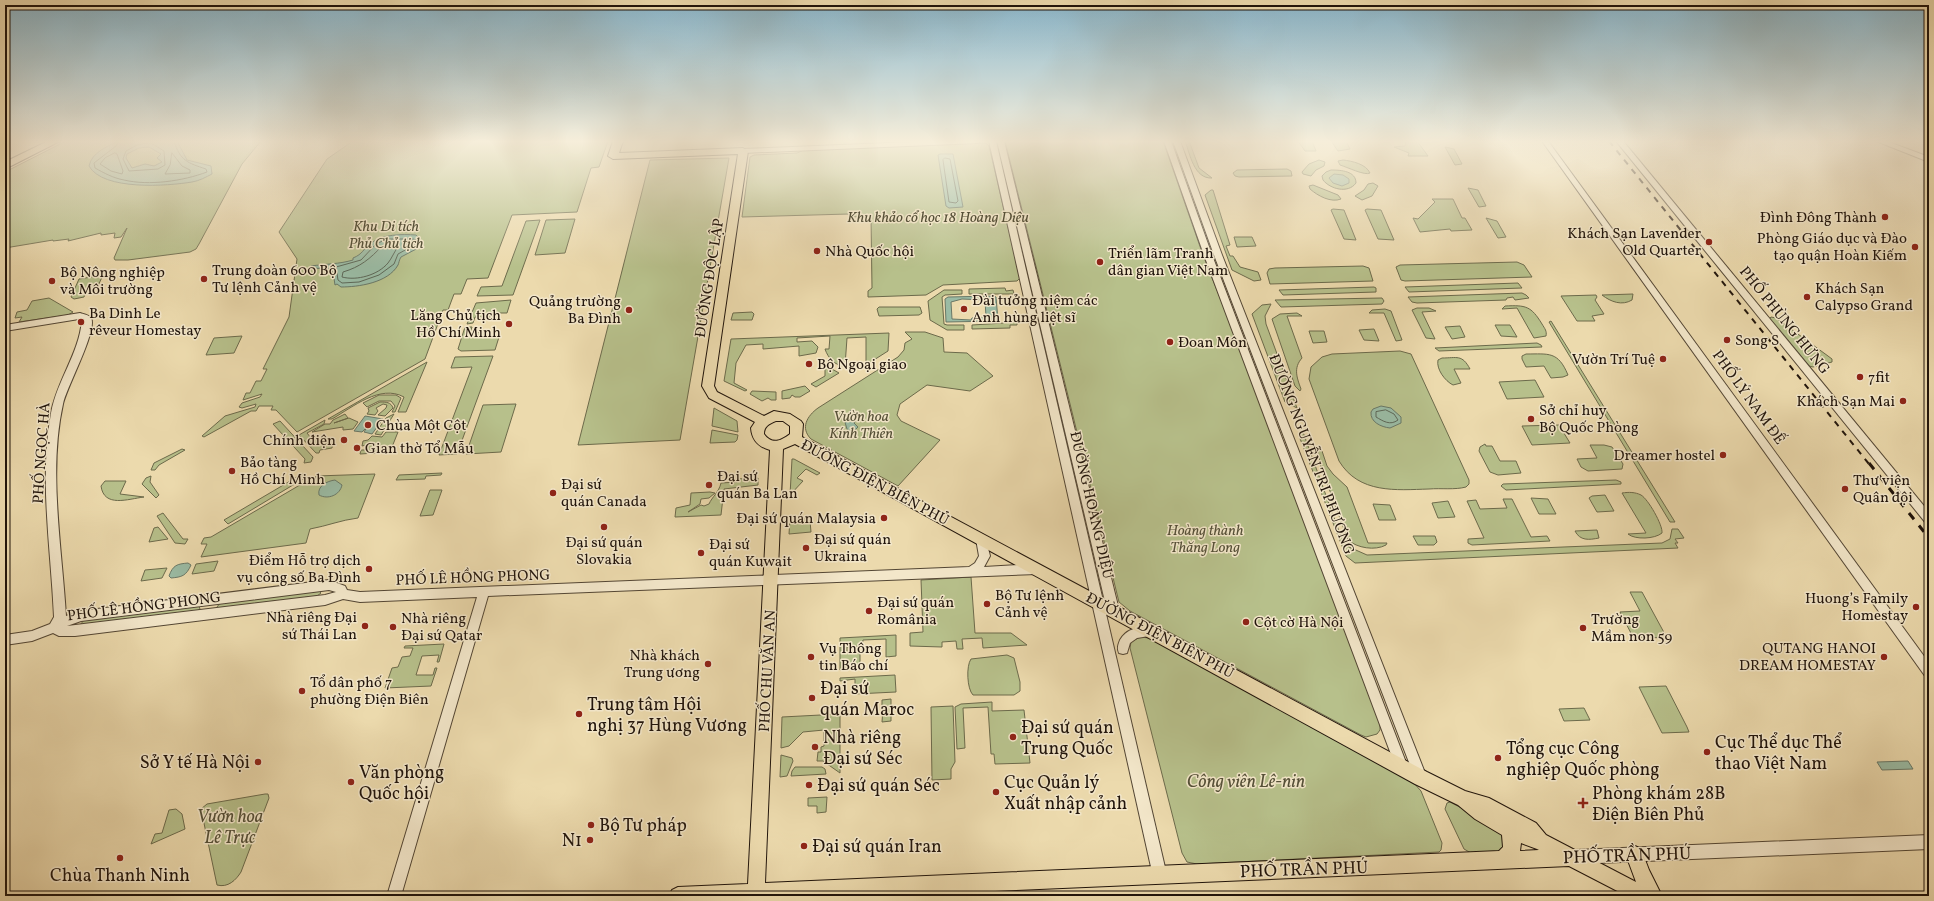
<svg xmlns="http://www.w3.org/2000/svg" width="1934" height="901" viewBox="0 0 1934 901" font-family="Vollkorn,serif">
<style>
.green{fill:#b7c08b;stroke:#6c6a4b}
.water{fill:#9abba4;stroke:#697867;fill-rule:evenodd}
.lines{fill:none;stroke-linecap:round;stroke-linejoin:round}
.shore{stroke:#5d6858;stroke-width:1}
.minor-casing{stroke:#534634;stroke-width:2}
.major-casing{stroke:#20140b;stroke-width:2}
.minor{fill:#f3e7ca;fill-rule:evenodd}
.major{fill:#ecdaad;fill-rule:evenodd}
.rail-far1{stroke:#20140b;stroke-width:2;stroke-dasharray:6 6;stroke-linecap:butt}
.rail{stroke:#20140b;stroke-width:3;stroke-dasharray:8 8;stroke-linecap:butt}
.poi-dot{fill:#8f2418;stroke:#f3e7ca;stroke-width:1.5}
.labels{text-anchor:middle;stroke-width:3;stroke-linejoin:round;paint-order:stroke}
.park-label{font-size:15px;font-style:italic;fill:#555038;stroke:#f3e7ca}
.poi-label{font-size:15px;fill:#20140b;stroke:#f3e7ca;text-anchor:start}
.street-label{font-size:15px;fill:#20140b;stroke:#f3e7ca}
.near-poi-label{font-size:18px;fill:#20140b;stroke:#f3e7ca;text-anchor:start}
.near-park-label{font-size:18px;font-style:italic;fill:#555038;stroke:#f3e7ca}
.near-street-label{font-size:18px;fill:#20140b;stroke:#f3e7ca}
</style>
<rect width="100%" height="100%" fill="#ecdaad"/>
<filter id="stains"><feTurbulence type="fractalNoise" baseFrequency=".005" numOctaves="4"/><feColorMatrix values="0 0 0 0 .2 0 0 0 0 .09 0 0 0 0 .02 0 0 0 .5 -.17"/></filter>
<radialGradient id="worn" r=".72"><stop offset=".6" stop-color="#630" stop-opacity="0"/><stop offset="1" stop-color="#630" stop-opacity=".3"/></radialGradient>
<g class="green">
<path d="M66 141H261L242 164 199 244 196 249 190 252 128 260H115L114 258 127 228 121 237 114 238 115 233 101 235V233L68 241 69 239 53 241V240L5 248V172Z"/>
<path d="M353 141H608L599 167 591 168 577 212 512 215 488 278 467 279 461 294H454L448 310H443L425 359 297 432 276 410H271L273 406H259L256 411H251L204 437 202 436 225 416 255 407 256 404 242 408 239 407 242 403 260 397 262 394 243 400 246 393H250L256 381H261L267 369H263L289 317 297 259 279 232 327 159Z"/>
<path d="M1005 141H1163L1203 255 1240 348 1380 724V730L1377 734 1366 737 1361 735 1130 611 1119 602Z"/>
<path d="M1185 141H1189L1199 168 1212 178C1194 179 1190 154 1185 141Z"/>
<path d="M1298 141H1312L1316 151H1305Z"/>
<path d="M1331 141H1346L1350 149 1338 151Z"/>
<path d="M1406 141H1417L1428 156H1408L1409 153 1394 147 1405 146Z"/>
<path d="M986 143 989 146 1020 278 1017 281 943 285 926 295 868 297V291L872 288 871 216 851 217 849 214 742 217 750 157 754 155 797 153 804 150Z"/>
<path d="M1445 147 1454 149 1462 164 1455 165Z"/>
<path d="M729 158 680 440 578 445 650 160Z"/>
<path d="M1319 160 1325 162 1324 166 1316 170 1311 176 1303 174 1302 172 1309 164Z"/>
<path d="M1343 160C1352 161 1366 164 1370 173 1365 176 1347 167 1340 165L1338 161Z"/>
<path d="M1287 169 1291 171 1292 176 1239 177 1235 176 1233 173 1237 170Z"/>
<path d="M1331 170C1341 170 1356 171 1356 183 1348 194 1330 189 1323 180L1322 176 1326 172Z"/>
<path d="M1373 183 1378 186 1372 196 1362 200 1355 196 1364 190 1368 184Z"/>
<path d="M1313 185 1338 195 1341 199C1331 203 1318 196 1310 189L1309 186Z"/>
<path d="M1468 188 1478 190 1486 206 1479 207Z"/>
<path d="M1211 190H1213L1230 245 1226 246 1230 256H1233L1240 267 1258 272 1261 280 1254 281 1232 270 1205 195Z"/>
<path d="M1432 199H1453L1462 218H1465L1472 230 1451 231 1450 229 1420 232 1413 218 1418 219 1435 202Z"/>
<path d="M1333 209 1344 210 1356 240 1344 239 1331 210Z"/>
<path d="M1367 209 1381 210 1394 240 1378 239 1365 210Z"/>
<path d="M1486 218 1497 221 1506 237 1498 238Z"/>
<path d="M575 219 565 253 535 255 546 220Z"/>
<path d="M540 220 513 295 477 296 481 287 502 286 526 221Z"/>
<path d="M1234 237H1252L1256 246 1237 247Z"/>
<path d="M1517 262 1524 265 1532 277 1405 281 1401 280 1396 267 1400 265Z"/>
<path d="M1363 266 1369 268 1373 281 1270 284 1267 273 1269 269 1275 268Z"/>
<path d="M103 275 97 288 87 289 84 297 74 299 71 297 79 279Z"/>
<path d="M1518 283 1522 288 1409 292 1405 287Z"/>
<path d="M1374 287 1376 288V292L1283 295 1279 290Z"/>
<path d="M1005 288 1006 291 1013 290 1014 294H969V289Z"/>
<path d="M944 290H962V294L945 295 942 297 944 324 947 325H964V330H947L930 320 928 301Z"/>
<path d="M1522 293 1526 295 1529 298 1515 300 1513 297 1507 298 1506 300 1417 303 1412 302 1408 297Z"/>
<path d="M1633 294 1632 300C1622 306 1611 302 1602 295Z"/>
<path d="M1596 295 1597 297 1595 300 1604 314 1592 316 1595 321H1577L1561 296Z"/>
<path d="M49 298 73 312 68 315 19 322 22 317 15 318 17 312 27 310 32 301Z"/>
<path d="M1382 298 1384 301 1382 304 1281 307 1275 300Z"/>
<path d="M511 300 507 313H493L492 317H475L473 323 467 324 476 303Z"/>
<path d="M1271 304 1265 316 1266 324 1297 408 1285 402 1252 314 1262 305Z"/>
<path d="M1505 306C1526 305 1531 306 1542 324 1545 329 1547 331 1546 336L1534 338 1517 308 1502 309Z"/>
<path d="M879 307H920L922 313 919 315 879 316 877 309Z"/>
<path d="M1417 308H1429L1436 311 1422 312 1435 339 1426 338 1412 310Z"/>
<path d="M1385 309 1391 311 1402 340 1396 341 1384 313H1369L1372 310Z"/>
<path d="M752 312 754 314 752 320H731L733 313Z"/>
<path d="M1297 313 1302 316H1287L1302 358C1293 368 1297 378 1301 389L1300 391 1295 386 1272 319 1280 314Z"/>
<path d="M1771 317 1776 318 1828 356 1832 359V362L1813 367 1809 366 1769 319Z"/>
<path d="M1004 321H1017V325H1010V328L972 329V325L1004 323Z"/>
<path d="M1551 321 1675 522H1670L1549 322Z"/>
<path d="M1495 325H1510L1517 337 1501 336Z"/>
<path d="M1460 326 1465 337 1452 339 1445 327Z"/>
<path d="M465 327H472L470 333 486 332 485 337H499L495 350 461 351 458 349Z"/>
<path d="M1374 329 1379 341 1364 340 1359 330Z"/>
<path d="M1309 331H1324L1327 342 1313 343Z"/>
<path d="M905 332H925L943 338 944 352 967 353 993 376 970 391 927 385 900 404 897 415 901 421 940 440 898 486 811 439C800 428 807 416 818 408L898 357 904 350 905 343 912 339Z"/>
<path d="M889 333 888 351 866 365V337L847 338 845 366C835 366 828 358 825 349H829L830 336 797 338V342L812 341 818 347 816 353 799 356V346L763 349V344L746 345 736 363 734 383 747 390 745 391 724 381 731 339Z"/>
<path d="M242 336 234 353 206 355 214 338Z"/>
<path d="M1537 343 1541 345 1542 347 1439 351 1435 348Z"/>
<path d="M1400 351 1411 354 1469 480V484L1466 487C1455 490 1441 488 1429 489 1396 490 1359 494 1339 461L1309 379 1311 367 1322 357 1332 354Z"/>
<path d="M1526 354C1549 354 1558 351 1568 375L1563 377 1551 378 1544 366 1526 367 1522 359V356Z"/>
<path d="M493 356 457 454 439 455 472 367 451 368 455 357Z"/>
<path d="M1442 358C1457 358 1462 354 1470 369H1454L1461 383 1453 385C1445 381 1436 369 1438 360Z"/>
<path d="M427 362 406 412H398L404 397C380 384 353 407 332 419H328Z"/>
<path d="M825 365 839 373 816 387 811 384 825 376Z"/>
<path d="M1535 380 1544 397 1507 399 1499 382Z"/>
<path d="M805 386 810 391 800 397H795L792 395 790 398 782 399V391Z"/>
<path d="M752 391 776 392V400H771L768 398 762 401 750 394Z"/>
<path d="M379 395H396L401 398 395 412H392L395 406 391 401H379L367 407 363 403Z"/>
<path d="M380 402C386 402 391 402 393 408L385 416 378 415 386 408 387 405 383 404 376 408 378 411 375 415 367 414 369 411 368 408Z"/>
<path d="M516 404 501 452 466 454 483 405Z"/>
<path d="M714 408 737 421 738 432 712 426Z"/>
<path d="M345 414 348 418 334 423 349 418 358 422 353 429 343 430V427L312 432 325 424H330L333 420Z"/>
<path d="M394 414 381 435 375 434 386 418Z"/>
<path d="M325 420 324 424 307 433 311 438 318 437 317 444 333 441 332 448 320 450 319 453H316L299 435Z"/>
<path d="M280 421 313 457 311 462 304 463 305 459 273 424Z"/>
<path d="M1559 425 1570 443 1532 445 1522 426Z"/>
<path d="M712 430 738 435 737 440 735 442 710 443Z"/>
<path d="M386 432H398L390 452 360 454 361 450H365L366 445 362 446 363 441 368 440 372 436 382 437Z"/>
<path d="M1303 432 1340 534 1349 547 1367 555 1662 543 1670 539 1672 529H1678L1684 538 1675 539 1678 543H1675L1678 548 1355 563 1346 556 1299 436Z"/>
<path d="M1485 444 1486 446H1492L1500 461H1516L1521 473 1498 475 1490 472 1479 451 1480 447Z"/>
<path d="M1590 445H1604L1612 447 1623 464 1622 469 1588 471 1581 467 1577 459 1597 458Z"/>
<path d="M182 449 185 450 159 465 155 470H151L154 463Z"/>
<path d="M1318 450 1322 451 1327 466 1333 474 1347 487 1368 543H1387L1386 545C1375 551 1357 548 1348 540L1320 464Z"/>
<path d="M792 459H794L820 473 817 475 806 469 797 478 803 481 790 495Z"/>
<path d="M442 473 441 475 426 476 425 479 396 480 399 475Z"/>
<path d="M299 474H306L303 479 228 524 224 520 297 477Z"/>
<path d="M375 474 358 518C341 520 327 526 310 529L306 543 201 557 207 544H201L204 538 211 537 305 482H314L316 476Z"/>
<path d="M151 476 150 482 159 495 156 498 142 484 146 478Z"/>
<path d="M758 478V485L724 489 721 515 675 517 676 508 690 505 691 493 710 492 715 493 709 498 701 499 700 504 688 512 701 505 704 506 709 504C712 497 719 492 721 483L737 482V479Z"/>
<path d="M1616 480 1621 482V484L1506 490 1501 486 1503 484Z"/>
<path d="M105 481H126L120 494 144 497C128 499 104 508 101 486Z"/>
<path d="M430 490H442L433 515 420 516Z"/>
<path d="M1622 493C1629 492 1635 492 1641 495 1648 499 1663 525 1662 533 1655 539 1635 540 1628 534L1646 533Z"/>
<path d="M1605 495 1614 511 1597 512 1589 498 1592 496Z"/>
<path d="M1531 498 1548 499 1556 514H1539Z"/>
<path d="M1503 499H1512L1531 537 1547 536 1550 541 1472 545 1468 543V539L1484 538 1467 501 1476 500 1480 509 1507 508Z"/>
<path d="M1448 501 1455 517 1438 518 1432 503Z"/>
<path d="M1373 504 1390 505 1396 520H1379Z"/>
<path d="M163 513 183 539H188L185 544 175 543 157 516Z"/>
<path d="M805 518 810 521 811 532 789 534 790 519Z"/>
<path d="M158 527 168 539 149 542 154 528Z"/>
<path d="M1597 530 1599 538C1589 540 1580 541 1575 531Z"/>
<path d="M1413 536H1435L1437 542 1434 545H1418Z"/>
<path d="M218 561 214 571 192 574 196 564Z"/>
<path d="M167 568 162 578 141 581 145 570Z"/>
<path d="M971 577 975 633H1011L1027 645 983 648 982 638 962 639 963 649H957L956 641 942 642V647L910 646V633L923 632 921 580Z"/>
<path d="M319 591 321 593 317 596 218 608 217 607 220 603Z"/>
<path d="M1630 592H1642L1667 638 1633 637 1620 612 1640 611Z"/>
<path d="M199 606 200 609 197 611 80 625 84 620Z"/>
<path d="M896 635V656L886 657V639L863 640 862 646 847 647V653H860V665L846 666V670H840V638Z"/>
<path d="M1140 637 1149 638 1412 781 1421 791 1442 843 1441 850 1439 852 1197 864 1187 862 1182 853 1130 648 1131 642Z"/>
<path d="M444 644 439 662H437L439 655 422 656 416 675H433L435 668H437L431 686 385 688 392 668 398 667 402 657 410 656 413 648H404L405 646Z"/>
<path d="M1007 655 1014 658 1020 682V691L1014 695H973C967 689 966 666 971 659Z"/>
<path d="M895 675 896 692 855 694V679L840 681V678Z"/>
<path d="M1666 686 1687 727 1689 732 1662 733 1639 687Z"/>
<path d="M891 699V721L882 722 883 708 882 707V700Z"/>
<path d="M992 702V711L1024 710 1030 763 995 764 994 754H991L988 707 963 708 965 748 957 749 955 707 961 704Z"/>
<path d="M953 706 955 762 951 769V779L932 780 931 707Z"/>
<path d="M1584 708 1590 720 1564 721 1559 709Z"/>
<path d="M840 714V773L823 761H817L818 752H821V747L824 746V730L803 732 789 746 781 748 782 717Z"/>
<path d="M781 755 792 758 793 761 787 776 780 777Z"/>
<path d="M795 767H822L825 769 826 774 791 776 792 771Z"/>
<path d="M265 794H268L269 798 241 872C236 880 228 888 217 885L201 809 207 804Z"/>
<path d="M827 797 826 812 817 813V806H808V798Z"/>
<path d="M1450 802 1501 829 1505 833 1503 851 1471 853 1464 849 1445 809 1447 803Z"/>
<path d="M176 809 182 814 185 829 151 844 155 834 162 833 169 810Z"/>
</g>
<g class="water">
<path d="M118 141H177L187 160 211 166 212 174C206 177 199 181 192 182 168 186 103 191 89 166 92 152 107 147 118 141ZM149 147 161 154 157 158 162 162 154 166 145 164 132 168 126 158 127 154 139 148Z"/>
<path d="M940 154H953L963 207 949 208 946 206 938 155Z"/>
<path d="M1334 174 1343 175 1349 179V183L1342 186 1333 183 1329 178Z"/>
<path d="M416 235 419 238 422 246 401 257C399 260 399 263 398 265 388 283 358 287 341 287L337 284 335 285 333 272 330 269 311 268V266C325 264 340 264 353 260V258C363 254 363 249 371 243 383 234 402 234 416 235Z"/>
<path d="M994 296 996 297 998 320 997 321 946 322 945 299 948 297ZM962 299 985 300 986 317 972 318 971 320 952 319 951 302Z"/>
<path d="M1381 406 1391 408 1401 417V423L1390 428C1381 427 1370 422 1371 412L1373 409Z"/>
<path d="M851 410 858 415 854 423 858 427 852 433 847 429 844 419Z"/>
<path d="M365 416 383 419 372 434 364 432 367 427 362 432 354 431Z"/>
<path d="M335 480 342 485C340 495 328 500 319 495 317 486 327 481 335 480Z"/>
<path d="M188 563 191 565C186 576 182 577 171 578L169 576C173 565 177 564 188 563Z"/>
<path d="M1908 761 1913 769 1882 770 1877 762Z"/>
</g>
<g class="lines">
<g class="shore">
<path d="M119 141 116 146 94 163 95 168C104 173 113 178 124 180 149 186 183 181 207 172L206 169C188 163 180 161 174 141"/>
<path d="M151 143 164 151 165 165 158 169 129 171 123 159 126 151 137 145Z"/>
<path d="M115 153 117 154 123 171 122 174 111 171 100 164 105 158Z"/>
<path d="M172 153 182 166 190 170V173L165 174 170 165Z"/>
<path d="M945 158 950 159 958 201 956 203 949 202 943 160Z"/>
<path d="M388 239H413L416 240V244L398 254 394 264 379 275 359 282 342 283 338 280 336 267 361 260 376 244Z"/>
<path d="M396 245 398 247C394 252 392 258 388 263 378 275 357 281 342 277L343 272C360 267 370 259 382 246Z"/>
<path d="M1386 410 1394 414 1398 420C1390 426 1383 421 1376 417V412Z"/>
</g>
<g class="minor-casing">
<g id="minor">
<path d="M935 141H981L977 143 743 153 739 151 743 149Z"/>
<path d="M989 141H996L1167 876 1165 881 1160 883 1155 881 1153 876Z"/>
<path d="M997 141H1004L1119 610 1117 613 1113 615 1109 613 1107 610Z"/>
<path d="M1164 141H1171L1212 255 1407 765 1405 769 1401 771 1397 769 1395 765 1204 255Z"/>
<path d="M1173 141H1180L1222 255 1427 778 1425 782 1421 784 1417 782 1415 778 1214 255Z"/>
<path d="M1542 141H1548L1929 663V677L1925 676Z"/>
<path d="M1616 141H1623L1929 512V523L1925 522Z"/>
<path d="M1876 141H1886L1929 157V162Z"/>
<path d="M80 313C83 314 89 315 91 318 98 330 66 388 63 404 48 471 62 548 66 616L81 611 329 580 345 586 347 590 360 592 969 567 975 563 979 556 976 539 977 536 981 535 985 536 990 556 984 567 1037 564 1041 566 1042 569 1041 572 1037 574 488 596 401 896H387L477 597 360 602 343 599 325 605 75 636H59L53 633 32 641 5 645V635L32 631 50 624 54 617C51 549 39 480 51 413 57 380 79 354 82 320L79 319 5 331V325ZM329 590 336 592 325 595 67 626 81 621Z"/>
<path d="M1151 626 1155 627 1157 631 1155 635 1137 638 1130 643 1127 653 1123 654 1119 653C1117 648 1118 645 1120 640 1126 629 1139 626 1151 626Z"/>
<path d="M1929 835V849L1575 864 1570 862 1568 857 1570 852 1575 850Z"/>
</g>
</g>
<g class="major-casing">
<g id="major">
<path d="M48 141H60L5 169V162Z"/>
<path d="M613 141H623L619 153 743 148 748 151 714 386 717 392 764 416 774 411 790 414 801 421 803 424 802 437 1427 772 1465 791 1489 798 1536 823 1546 835 1636 882 1626 855 1629 849 1635 846 1641 849 1649 870 1662 896H1627L1569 866 880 896H669L672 890 678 887 748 884 770 450C759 447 752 441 751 428L755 422 709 398 702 386 738 154 613 159 608 156ZM776 421H783L790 426V434C781 441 772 445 764 434 764 426 769 424 776 421ZM795 444 1415 784 1458 805 1475 819 1502 835 1503 847 1499 851 765 883 783 449ZM1521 843 1537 849 1539 850 1520 851Z"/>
</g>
</g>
<use href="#minor" class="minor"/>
<use href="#major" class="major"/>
<path class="rail-far1" d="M1609 141 1869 464"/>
<path class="rail" d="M1869 463 1929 538"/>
</g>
<linearGradient id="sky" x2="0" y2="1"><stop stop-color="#89b7cd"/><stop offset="0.53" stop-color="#f6eeda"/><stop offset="1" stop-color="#f6eeda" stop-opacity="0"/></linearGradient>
<rect width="1934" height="267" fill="url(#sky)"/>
<g class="poi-dot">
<circle cx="1885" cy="217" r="4"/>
<circle cx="1709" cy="242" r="4"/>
<circle cx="1915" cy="247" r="4"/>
<circle cx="817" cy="251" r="4"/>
<circle cx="1100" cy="262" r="4"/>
<circle cx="204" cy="279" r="4"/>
<circle cx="52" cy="281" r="4"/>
<circle cx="1807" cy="297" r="4"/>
<circle cx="964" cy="309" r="4"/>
<circle cx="629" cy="310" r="4"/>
<circle cx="81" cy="322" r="4"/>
<circle cx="509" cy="324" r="4"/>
<circle cx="1727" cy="340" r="4"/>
<circle cx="1170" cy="342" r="4"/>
<circle cx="1663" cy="359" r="4"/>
<circle cx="809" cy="364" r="4"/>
<circle cx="1860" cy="377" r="4"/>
<circle cx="1903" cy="401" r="4"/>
<circle cx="1531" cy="419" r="4"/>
<circle cx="368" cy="425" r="4"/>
<circle cx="344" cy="440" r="4"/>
<circle cx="357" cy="448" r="4"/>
<circle cx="1723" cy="455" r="4"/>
<circle cx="232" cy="471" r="4"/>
<circle cx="709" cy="485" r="4"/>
<circle cx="1845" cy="489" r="4"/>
<circle cx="553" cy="493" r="4"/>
<circle cx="884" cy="518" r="4"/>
<circle cx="604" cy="527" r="4"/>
<circle cx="806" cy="548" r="4"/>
<circle cx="701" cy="553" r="4"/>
<circle cx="369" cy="569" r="4"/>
<circle cx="987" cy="604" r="4"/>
<circle cx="1916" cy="607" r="4"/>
<circle cx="869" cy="611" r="4"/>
<circle cx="1246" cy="622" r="4"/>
<circle cx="365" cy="626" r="4"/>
<circle cx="393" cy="627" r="4"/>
<circle cx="1583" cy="628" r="4"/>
<circle cx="811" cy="657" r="4"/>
<circle cx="1884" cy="657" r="4"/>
<circle cx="708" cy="664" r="4"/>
<circle cx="302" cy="691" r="4"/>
<circle cx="812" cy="698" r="4"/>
<circle cx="579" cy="714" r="4"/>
<circle cx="1013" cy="737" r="4"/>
<circle cx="815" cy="747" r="4"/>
<circle cx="1707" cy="752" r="4"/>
<circle cx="1498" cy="758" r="4"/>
<circle cx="258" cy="762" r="4"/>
<circle cx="351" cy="782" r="4"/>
<circle cx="809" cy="785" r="4"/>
<circle cx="996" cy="792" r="4"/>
<path d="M1581 797h4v4h4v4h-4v4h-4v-4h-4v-4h4z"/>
<circle cx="591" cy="825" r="4"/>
<circle cx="590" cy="840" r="4"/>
<circle cx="804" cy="846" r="4"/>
<circle cx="120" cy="858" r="4"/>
</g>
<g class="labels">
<g class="park-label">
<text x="938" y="222">Khu khảo cổ học 18 Hoàng Diệu</text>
<text x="386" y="231">Khu Di tích<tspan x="386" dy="17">Phủ Chủ tịch</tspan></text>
<text x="861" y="421">Vườn hoa<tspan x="861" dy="17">Kính Thiên</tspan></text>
<text x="1205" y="535">Hoàng thành<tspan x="1205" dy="17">Thăng Long</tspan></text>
</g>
<g class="poi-label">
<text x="1877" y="222" text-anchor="end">Đình Đông Thành</text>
<text x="1701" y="238" text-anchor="end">Khách Sạn Lavender<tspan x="1701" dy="17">Old Quarter</tspan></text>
<text x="1907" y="243" text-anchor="end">Phòng Giáo dục và Đào<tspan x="1907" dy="17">tạo quận Hoàn Kiếm</tspan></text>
<text x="825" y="256">Nhà Quốc hội</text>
<text x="1108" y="258">Triển lãm Tranh<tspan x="1108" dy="17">dân gian Việt Nam</tspan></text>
<text x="212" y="275">Trung đoàn 600 Bộ<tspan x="212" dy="17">Tư lệnh Cảnh vệ</tspan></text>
<text x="60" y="277">Bộ Nông nghiệp<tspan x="60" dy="17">và Môi trường</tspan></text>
<text x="1815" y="293">Khách Sạn<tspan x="1815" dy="17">Calypso Grand</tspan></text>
<text x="972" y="305">Đài tưởng niệm các<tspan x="972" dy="17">Anh hùng liệt sĩ</tspan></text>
<text x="621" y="306" text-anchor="end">Quảng trường<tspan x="621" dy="17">Ba Đình</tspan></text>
<text x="89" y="318">Ba Dinh Le<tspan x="89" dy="17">rêveur Homestay</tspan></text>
<text x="501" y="320" text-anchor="end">Lăng Chủ tịch<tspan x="501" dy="17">Hồ Chí Minh</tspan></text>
<text x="1735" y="345">Song S</text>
<text x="1178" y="347">Đoan Môn</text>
<text x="1655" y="364" text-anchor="end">Vườn Trí Tuệ</text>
<text x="817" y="369">Bộ Ngoại giao</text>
<text x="1868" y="382">7fit</text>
<text x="1895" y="406" text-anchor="end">Khách Sạn Mai</text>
<text x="1539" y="415">Sở chỉ huy<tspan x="1539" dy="17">Bộ Quốc Phòng</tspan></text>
<text x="376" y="430">Chùa Một Cột</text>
<text x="336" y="445" text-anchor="end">Chính điện</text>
<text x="365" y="453">Gian thờ Tổ Mẫu</text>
<text x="1715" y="460" text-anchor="end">Dreamer hostel</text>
<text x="240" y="467">Bảo tàng<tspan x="240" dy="17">Hồ Chí Minh</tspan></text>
<text x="717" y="481">Đại sứ<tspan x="717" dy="17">quán Ba Lan</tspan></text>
<text x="1853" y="485">Thư viện<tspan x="1853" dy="17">Quân đội</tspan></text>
<text x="561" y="489">Đại sứ<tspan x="561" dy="17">quán Canada</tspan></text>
<text x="876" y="523" text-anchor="end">Đại sứ quán Malaysia</text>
<text x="814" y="544">Đại sứ quán<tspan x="814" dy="17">Ukraina</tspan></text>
<text x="604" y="547" text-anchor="middle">Đại sứ quán<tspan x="604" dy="17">Slovakia</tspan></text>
<text x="709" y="549">Đại sứ<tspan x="709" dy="17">quán Kuwait</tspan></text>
<text x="361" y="565" text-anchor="end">Điểm Hỗ trợ dịch<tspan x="361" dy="17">vụ công số Ba Đình</tspan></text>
<text x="995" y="600">Bộ Tư lệnh<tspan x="995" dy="17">Cảnh vệ</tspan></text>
<text x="1908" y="603" text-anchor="end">Huong’s Family<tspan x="1908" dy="17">Homestay</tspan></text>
<text x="877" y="607">Đại sứ quán<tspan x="877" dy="17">România</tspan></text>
<text x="357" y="622" text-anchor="end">Nhà riêng Đại<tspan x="357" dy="17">sứ Thái Lan</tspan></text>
<text x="401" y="623">Nhà riêng<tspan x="401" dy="17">Đại sứ Qatar</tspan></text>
<text x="1591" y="624">Trường<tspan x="1591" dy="17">Mầm non 59</tspan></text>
<text x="1254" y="627">Cột cờ Hà Nội</text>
<text x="819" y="653">Vụ Thông<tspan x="819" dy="17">tin Báo chí</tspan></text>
<text x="1876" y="653" text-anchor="end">QUTANG HANOI<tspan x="1876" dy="17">DREAM HOMESTAY</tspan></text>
<text x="700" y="660" text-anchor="end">Nhà khách<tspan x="700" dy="17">Trung ương</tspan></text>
<text x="310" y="687">Tổ dân phố 7<tspan x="310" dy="17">phường Điện Biên</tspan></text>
</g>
<g class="street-label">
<text transform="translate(709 278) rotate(-81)" y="5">ĐƯỜNG ĐỘC LẬP</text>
<text transform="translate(1785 320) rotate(51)" y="5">PHỐ PHÙNG HƯNG</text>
<text transform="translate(1749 397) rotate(54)" y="5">PHỐ LÝ NAM ĐẾ</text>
<text transform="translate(41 453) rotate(-86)" y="5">PHỐ NGỌC HÀ</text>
<text transform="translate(1312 454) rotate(69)" y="5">ĐƯỜNG NGUYỄN TRI PHƯƠNG</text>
<text transform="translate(875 482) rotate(28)" y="5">ĐƯỜNG ĐIỆN BIÊN PHỦ</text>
<text transform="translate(1092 505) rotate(77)" y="5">ĐƯỜNG HOÀNG DIỆU</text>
<text transform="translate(473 577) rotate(-2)" y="5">PHỐ LÊ HỒNG PHONG</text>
<text transform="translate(144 606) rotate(-7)" y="5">PHỐ LÊ HỒNG PHONG</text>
<text transform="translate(1160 635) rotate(28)" y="5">ĐƯỜNG ĐIỆN BIÊN PHỦ</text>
<text transform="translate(767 671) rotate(-87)" y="5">PHỐ CHU VĂN AN</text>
</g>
<g class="near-poi-label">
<text x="820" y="694">Đại sứ<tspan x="820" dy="21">quán Maroc</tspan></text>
<text x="587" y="710">Trung tâm Hội<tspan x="587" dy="21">nghị 37 Hùng Vương</tspan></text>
<text x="1021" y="733">Đại sứ quán<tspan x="1021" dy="21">Trung Quốc</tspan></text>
<text x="823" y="743">Nhà riêng<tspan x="823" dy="21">Đại sứ Séc</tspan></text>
<text x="1715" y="748">Cục Thể dục Thể<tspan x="1715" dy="21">thao Việt Nam</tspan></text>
<text x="1506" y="754">Tổng cục Công<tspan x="1506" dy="21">nghiệp Quốc phòng</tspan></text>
<text x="250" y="768" text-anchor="end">Sở Y tế Hà Nội</text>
<text x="359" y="778">Văn phòng<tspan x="359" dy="21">Quốc hội</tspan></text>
<text x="1004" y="788">Cục Quản lý<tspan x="1004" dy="21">Xuất nhập cảnh</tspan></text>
<text x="817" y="791">Đại sứ quán Séc</text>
<text x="1592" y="799">Phòng khám 28B<tspan x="1592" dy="21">Điện Biên Phủ</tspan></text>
<text x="599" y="831">Bộ Tư pháp</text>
<text x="582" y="846" text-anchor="end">N1</text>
<text x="812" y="852">Đại sứ quán Iran</text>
<text x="120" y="881" text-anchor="middle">Chùa Thanh Ninh</text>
</g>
<g class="near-park-label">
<text x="1246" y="787">Công viên Lê-nin</text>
<text x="230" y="822">Vườn hoa<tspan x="230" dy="21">Lê Trực</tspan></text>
</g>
<g class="near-street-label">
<text transform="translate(1627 855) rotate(-2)" y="6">PHỐ TRẦN PHÚ</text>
<text transform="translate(1304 869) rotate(-2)" y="6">PHỐ TRẦN PHÚ</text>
</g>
</g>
<rect width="1934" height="901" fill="none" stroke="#ecdaad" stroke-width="20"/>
<rect x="6" y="6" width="1922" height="889" fill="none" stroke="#20140b" stroke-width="2"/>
<rect x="10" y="10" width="1914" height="881" fill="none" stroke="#20140b"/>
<rect width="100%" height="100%" filter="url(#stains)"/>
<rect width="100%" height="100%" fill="url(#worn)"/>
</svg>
